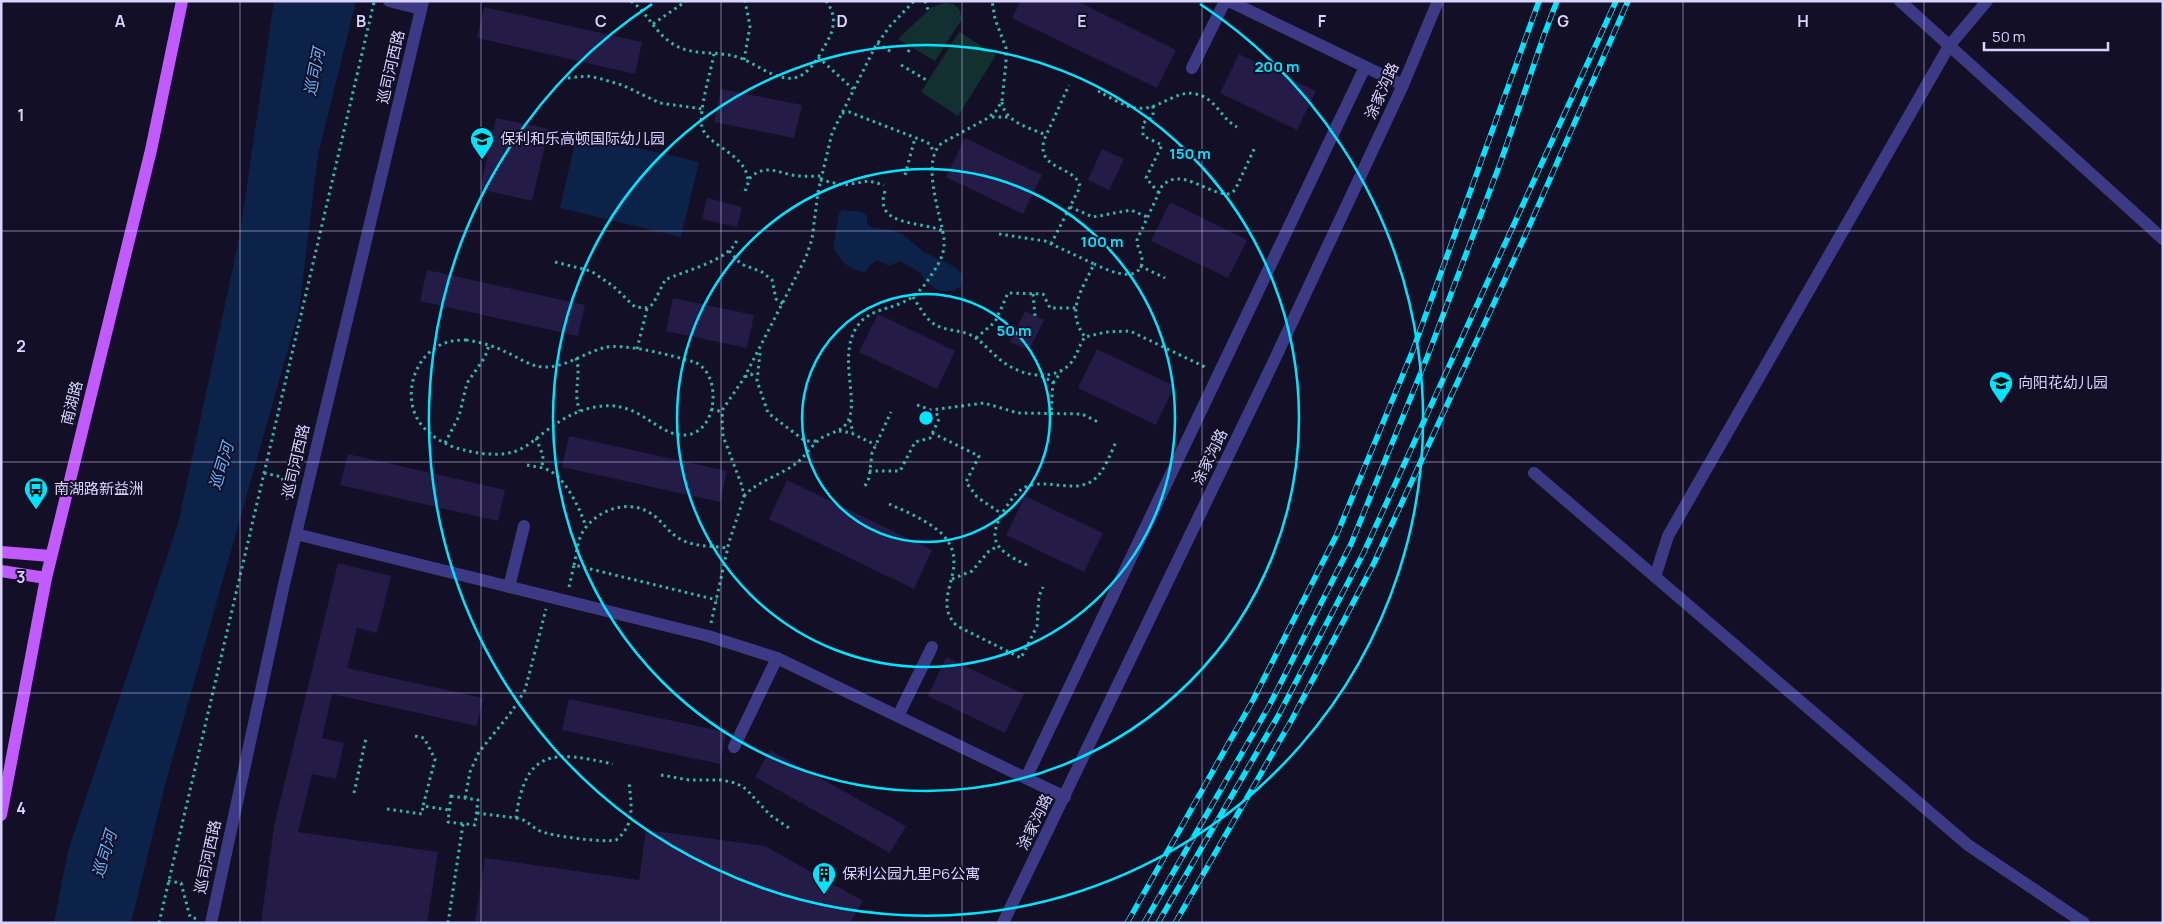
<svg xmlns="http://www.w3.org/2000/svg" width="2164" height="924" viewBox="0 0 2164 924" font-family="Manrope,'Noto Sans SC',sans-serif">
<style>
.grass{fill:#12302f}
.water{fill:#0c2248}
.building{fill:#241b47}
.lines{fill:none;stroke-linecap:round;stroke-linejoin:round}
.path{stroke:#2fb8b0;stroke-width:3;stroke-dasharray:2.5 4;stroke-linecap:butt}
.minor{stroke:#3d3a85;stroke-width:12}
.major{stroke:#c25bff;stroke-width:12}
.rail-casing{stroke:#00e5ff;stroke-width:5.5}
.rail{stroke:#130f26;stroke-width:4;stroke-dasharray:11;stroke-linecap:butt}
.grid{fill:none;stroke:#d9d4ff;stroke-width:1;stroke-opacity:0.55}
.ring{fill:none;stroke:#00e5ff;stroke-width:2.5}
.labels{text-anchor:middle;stroke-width:4;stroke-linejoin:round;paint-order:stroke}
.street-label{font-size:15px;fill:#d9d4ff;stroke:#130f26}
.poi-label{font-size:15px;fill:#d9d4ff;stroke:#130f26;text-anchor:start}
.water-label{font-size:16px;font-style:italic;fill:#62b6ff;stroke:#130f26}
.grid-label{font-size:16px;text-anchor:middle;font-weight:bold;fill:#d9d4ff;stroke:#130f26;stroke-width:4;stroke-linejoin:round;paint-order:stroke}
.centre{fill:#00e5ff;stroke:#130f26;stroke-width:2.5}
.ring-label{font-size:15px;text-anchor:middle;font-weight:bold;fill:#00e5ff;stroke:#130f26;stroke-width:4;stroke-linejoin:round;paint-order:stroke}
</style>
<rect width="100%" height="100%" fill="#130f26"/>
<g class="grass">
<path d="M945 3 953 4 959 9 962 19 935 61 898 39 932 7Z"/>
<path d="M959 32 996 55 958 116 921 92Z"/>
</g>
<g class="water">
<path d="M274 1H356L318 155 299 310 165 785 131 923H54L68 851 178 524 239 239Z"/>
<path d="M577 134 699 162 681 237 560 208Z"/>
<path d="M842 210 862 212 867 216V223L870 227 891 230 902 234 924 252 955 267 962 275 961 286 953 291H940L933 287 926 282 921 273 900 261 889 266 877 260 870 265 866 272C850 272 841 261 833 248L839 214Z"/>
</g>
<g class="building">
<path d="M1020 1H1077L1176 50 1157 88 1012 18Z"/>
<path d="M484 7 642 42 635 74 477 38Z"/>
<path d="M1239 54 1316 91 1297 130 1220 93Z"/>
<path d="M721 89 802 105 794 138 714 122Z"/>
<path d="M496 118 549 129 532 201 480 189Z"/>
<path d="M965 138 1042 175 1023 214 946 177Z"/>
<path d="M1102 149 1124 159 1109 190 1088 180Z"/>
<path d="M707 198 742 207 737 227 702 219Z"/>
<path d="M1170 202 1247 240 1228 278 1151 241Z"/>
<path d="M427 270 585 305 578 336 420 301Z"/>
<path d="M673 298 754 315 747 348 666 331Z"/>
<path d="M1025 311 1044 320 1029 350 1010 342Z"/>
<path d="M878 314 955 351 937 389 859 352Z"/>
<path d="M1097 349 1174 386 1156 425 1078 388Z"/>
<path d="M569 436 727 471 720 502 562 467Z"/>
<path d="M348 454 505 490 498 521 340 485Z"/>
<path d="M787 480 932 550 914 589 769 519Z"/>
<path d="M1025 496 1103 533 1084 572 1006 535Z"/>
<path d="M338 563 391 576 377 633 357 628 347 668 483 698 477 726 332 694 322 738 344 743 336 779 312 774 298 832 438 852 427 923H261L274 826Z"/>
<path d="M946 657 1024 694 1005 733 928 696Z"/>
<path d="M569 699 726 732 720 764 562 730Z"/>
<path d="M770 750 906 826 890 853 755 777Z"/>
<path d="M646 830 765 846 863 901 850 923H475L485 858 639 880Z"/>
</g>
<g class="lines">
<g class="path">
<path d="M631 1C647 12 654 31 670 42 692 58 716 49 740 58 757 64 774 80 793 78 807 77 818 58 824 47 834 31 838 17 826 1"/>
<path d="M925 1 928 10"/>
<path d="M653 24 686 1"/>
<path d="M877 43 893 53"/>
<path d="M908 52 911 47"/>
<path d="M714 54C711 71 698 112 702 127 707 146 747 154 748 181"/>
<path d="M818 57 853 89"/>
<path d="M744 60 750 26 745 1"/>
<path d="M901 65 928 81"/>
<path d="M568 78 587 76 598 78 622 85 660 103 703 109"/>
<path d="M1098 91C1110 97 1124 107 1137 108 1159 111 1175 89 1196 94 1216 98 1221 119 1237 127"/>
<path d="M1002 102C1004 122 1030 128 1046 135"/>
<path d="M1153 106V117L1143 123V136L1162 145 1146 178 1159 193"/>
<path d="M842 113 849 112 924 141 930 144 934 153"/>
<path d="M992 117H1008"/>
<path d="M905 175 915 138"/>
<path d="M820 180 844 185 869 181 884 185"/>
<path d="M745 191 750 178C764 164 777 172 792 175 802 177 812 176 821 176"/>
<path d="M885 191C873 227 922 221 943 231"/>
<path d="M1070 207 1093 217 1131 210 1147 217"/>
<path d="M999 234 1045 241 1094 264C1082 290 1065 311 1085 337"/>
<path d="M1051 244 1080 187C1076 165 1036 171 1044 140L1069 85"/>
<path d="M729 251 741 264 762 272 772 280 776 299 783 304"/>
<path d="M555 262 591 271 613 286 635 307 647 308 653 304 665 280C683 271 732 260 737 239"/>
<path d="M1094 264C1106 269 1137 285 1142 263 1143 255 1137 248 1137 240L1162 186C1181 166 1207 195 1230 194L1235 190 1255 147"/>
<path d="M1140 266 1165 278"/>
<path d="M1033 294 1035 316"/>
<path d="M913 297C919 306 925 318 934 324 946 332 962 329 974 337 984 343 992 354 1003 362 1022 376 1052 382 1070 364 1077 356 1079 345 1085 337L1106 332 1130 331 1207 368"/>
<path d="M976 338 995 322 1008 293 1043 294 1050 308H1076"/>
<path d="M466 340C480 342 494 346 506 352 520 358 530 367 545 367 566 367 584 353 603 348 622 342 674 356 694 362 722 372 719 432 686 435 656 437 640 398 595 407 574 411 559 421 542 434 533 441 524 449 513 452 498 456 479 454 464 450 448 447 427 435 418 420 403 395 414 358 440 345 448 341 457 340 466 340Z"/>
<path d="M637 349 647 309"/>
<path d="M760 353 757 381 768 413 805 441H818"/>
<path d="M576 358C582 375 572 392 580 411"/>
<path d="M1041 376 1053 382 1051 413"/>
<path d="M745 377 751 374 756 378"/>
<path d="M1053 383 1061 372"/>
<path d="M917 405 931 410 984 403 1018 413 1082 414 1098 422"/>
<path d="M711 409 723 412"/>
<path d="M850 420 853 434 876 445"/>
<path d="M839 431 853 433"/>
<path d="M932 433 979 456 966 482 977 497 1002 514"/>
<path d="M536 438 543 456 542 468"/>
<path d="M445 443 459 416 467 383 485 357 489 345"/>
<path d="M527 465C535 467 544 467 550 471 566 479 581 511 586 527"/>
<path d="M869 471H900L915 442 930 438 939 419 935 410"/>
<path d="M264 473 282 477 288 503"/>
<path d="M865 486 869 478 872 453 891 412"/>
<path d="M744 496C758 480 783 475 799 461 807 454 813 443 823 437 831 433 841 431 846 424 862 404 835 354 859 324 869 311 884 310 899 304 915 298 923 288 932 274 940 262 945 253 944 239 941 216 920 160 942 143L988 118 996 111 1002 101 1006 62V48L995 19 992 1"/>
<path d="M889 504C907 512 927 520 942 534 974 567 928 598 957 626L1021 658 1037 626 1039 596 1043 587"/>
<path d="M574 565C576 556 577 544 581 535 593 511 627 498 650 513 662 520 669 534 682 540 696 547 713 546 728 548"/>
<path d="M1027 565C995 550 985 540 1006 507 1012 499 1017 490 1028 486 1048 479 1074 493 1092 481 1104 473 1110 454 1116 442"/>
<path d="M952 579 972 571 989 551 998 546"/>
<path d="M569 587 574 565 717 600"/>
<path d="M711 623 729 542 744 497 742 486 723 436 722 418 723 409 744 378 806 257 812 239 818 192 832 133 875 47 890 26 914 1"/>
<path d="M415 736 424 738 435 759 423 806 449 810"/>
<path d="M661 775 689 780H721L736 783 746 789 770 815 789 828"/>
<path d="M354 793 366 738"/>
<path d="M451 796 478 800 475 825 448 822Z"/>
<path d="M465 798 470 772 479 752 512 711 525 690 546 609"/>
<path d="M387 809 422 814 423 806"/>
<path d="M477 813 516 818C525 748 554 751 613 764"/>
<path d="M516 818C527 819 531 827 540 831 550 836 605 843 616 840 636 824 631 804 629 782"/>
<path d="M168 881 181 883 190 917 198 919"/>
<path d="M159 923 374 2"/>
<path d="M448 923 463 824"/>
</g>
<g class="minor">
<path d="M389 1 421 9"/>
<path d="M1229 1 1403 85"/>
<path d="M1900 1 2163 239"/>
<path d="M1192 68 1225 1"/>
<path d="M1534 473 1968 845 2084 923"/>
<path d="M296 534 708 636 777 658 1065 797"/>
<path d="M1655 577 1668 536 1949 46 1987 1"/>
<path d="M509 587 524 526"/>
<path d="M898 716 932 647"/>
<path d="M734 747 777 658"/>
<path d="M1026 778 1365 67"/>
<path d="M211 923 284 584 423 1"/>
<path d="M1003 923 1273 363 1403 85 1438 1"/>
</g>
<g class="major">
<path d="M1 552 51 556"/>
<path d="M1 571 46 578"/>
<path d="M1 815 46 578 151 150 182 1"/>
</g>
<g class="rail-casing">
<g id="rail">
<path d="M1127 923 1253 700 1337 534 1413 350 1539 1"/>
<path d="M1144 923 1269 706 1351 544 1428 355 1501 161 1544 35 1557 1"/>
<path d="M1158 923 1278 716 1364 552 1616 1"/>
<path d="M1175 923 1291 721 1374 563 1524 238 1628 1"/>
</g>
</g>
<use href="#rail" class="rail"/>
</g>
<path class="grid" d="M240 1V923M481 1V923M721 1V923M962 1V923M1202 1V923M1443 1V923M1683 1V923M1924 1V923M1 231H2163M1 462H2163M1 693H2163"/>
<g class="ring">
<circle cx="926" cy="418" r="124"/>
<circle cx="926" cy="418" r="249"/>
<circle cx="926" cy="418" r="373"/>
<path d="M1200 4A497 497 0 1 1 652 4"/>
</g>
<defs>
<g id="school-pin" transform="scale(1.25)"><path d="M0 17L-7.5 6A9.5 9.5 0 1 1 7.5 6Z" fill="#00e5ff" stroke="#130f26"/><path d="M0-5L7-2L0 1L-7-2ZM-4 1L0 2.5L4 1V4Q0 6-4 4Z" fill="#111"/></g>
<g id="bus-pin" transform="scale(1.25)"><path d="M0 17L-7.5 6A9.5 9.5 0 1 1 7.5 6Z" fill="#00e5ff" stroke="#130f26"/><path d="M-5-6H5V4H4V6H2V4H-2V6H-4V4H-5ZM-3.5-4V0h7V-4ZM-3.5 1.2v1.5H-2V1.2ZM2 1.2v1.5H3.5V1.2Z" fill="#111"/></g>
<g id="building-pin" transform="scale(1.25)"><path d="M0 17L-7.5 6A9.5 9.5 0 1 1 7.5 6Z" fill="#00e5ff" stroke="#130f26"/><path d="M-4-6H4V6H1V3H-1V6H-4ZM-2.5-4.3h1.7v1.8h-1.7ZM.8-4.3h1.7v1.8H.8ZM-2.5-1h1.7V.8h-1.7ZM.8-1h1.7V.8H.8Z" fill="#111"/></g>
</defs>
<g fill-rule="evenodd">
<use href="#school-pin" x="482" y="139"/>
<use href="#school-pin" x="2001" y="383"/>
<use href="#bus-pin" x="36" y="489"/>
<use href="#building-pin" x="824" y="874"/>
</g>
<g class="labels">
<g class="street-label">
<text transform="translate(391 67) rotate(-77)" y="5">巡司河西路</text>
<text transform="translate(1382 91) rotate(-66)" y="5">涂家沟路</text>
<text transform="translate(72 403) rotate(-76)" y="5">南湖路</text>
<text transform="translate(1210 457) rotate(-64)" y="5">涂家沟路</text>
<text transform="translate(296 461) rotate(-77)" y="5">巡司河西路</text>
<text transform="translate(1035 822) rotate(-64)" y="5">涂家沟路</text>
<text transform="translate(208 857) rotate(-78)" y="5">巡司河西路</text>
</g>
<g class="poi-label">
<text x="500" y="144">保利和乐高顿国际幼儿园</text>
<text x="2018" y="388">向阳花幼儿园</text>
<text x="54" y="494">南湖路新益洲</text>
<text x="842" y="879">保利公园九里P6公寓</text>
</g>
<g class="water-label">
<text transform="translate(314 72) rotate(-79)" y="6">巡司河</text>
<text transform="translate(221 466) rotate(-73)" y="6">巡司河</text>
<text transform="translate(104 854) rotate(-73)" y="6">巡司河</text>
</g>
</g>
<g class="grid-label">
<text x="120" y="27">A</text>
<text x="361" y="27">B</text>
<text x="601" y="27">C</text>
<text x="842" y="27">D</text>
<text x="1082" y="27">E</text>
<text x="1322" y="27">F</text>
<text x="1563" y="27">G</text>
<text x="1803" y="27">H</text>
<text x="21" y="121">1</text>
<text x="21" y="352">2</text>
<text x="21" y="583">3</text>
<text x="21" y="814">4</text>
</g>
<circle cx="926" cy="418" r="8" class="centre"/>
<g class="ring-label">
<text x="1277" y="72">200 m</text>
<text x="1190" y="159">150 m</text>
<text x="1102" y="247">100 m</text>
<text x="1014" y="336">50 m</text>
</g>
<rect width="2164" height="924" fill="none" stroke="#d9d4ff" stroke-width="5"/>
<path d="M1984 42v8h124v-8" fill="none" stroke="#d9d4ff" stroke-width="2.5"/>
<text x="1992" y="42" font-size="15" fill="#d9d4ff" stroke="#130f26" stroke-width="4" paint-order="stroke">50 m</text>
</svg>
